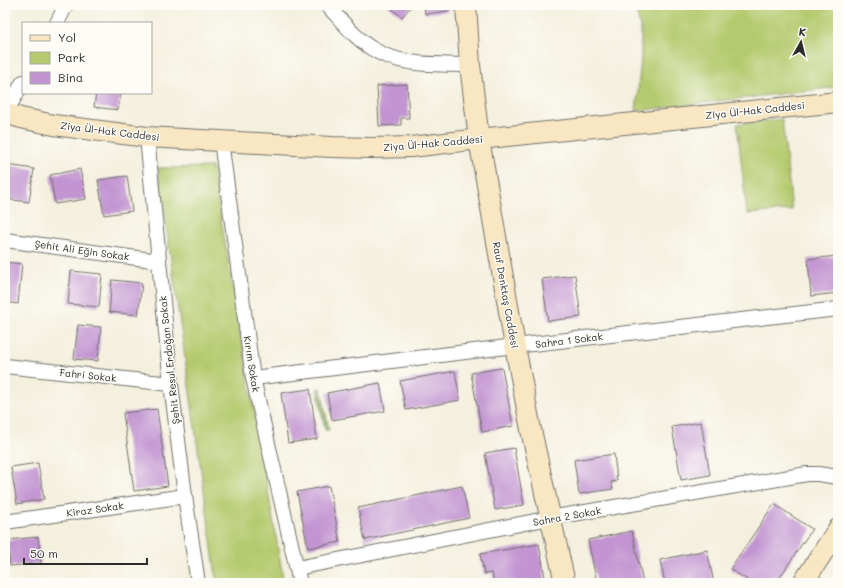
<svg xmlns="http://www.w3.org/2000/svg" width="843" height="588" viewBox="0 0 843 588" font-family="Mali,sans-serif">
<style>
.green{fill:#b5ca6e;stroke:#707a4c}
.forest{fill:#90ae61;stroke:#5e6c46}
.building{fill:#c294d1}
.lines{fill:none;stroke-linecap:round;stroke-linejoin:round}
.street-casing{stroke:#71706a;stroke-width:16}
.secondary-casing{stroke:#71706a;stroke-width:22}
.street{stroke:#fff;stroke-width:14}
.secondary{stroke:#f9e7c3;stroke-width:20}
.labels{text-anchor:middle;stroke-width:3;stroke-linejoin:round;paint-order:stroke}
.street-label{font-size:10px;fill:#2b2b2b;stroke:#fdfcf7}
</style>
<rect width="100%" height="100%" fill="#fdfcf7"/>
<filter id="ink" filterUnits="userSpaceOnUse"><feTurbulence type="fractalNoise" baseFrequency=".025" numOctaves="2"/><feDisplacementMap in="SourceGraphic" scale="8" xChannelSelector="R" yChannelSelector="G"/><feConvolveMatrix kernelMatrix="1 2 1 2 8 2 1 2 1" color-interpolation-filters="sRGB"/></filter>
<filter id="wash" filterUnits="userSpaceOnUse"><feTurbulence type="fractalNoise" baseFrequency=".012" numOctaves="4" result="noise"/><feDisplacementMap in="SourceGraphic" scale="16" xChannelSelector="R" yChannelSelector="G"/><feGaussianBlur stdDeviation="0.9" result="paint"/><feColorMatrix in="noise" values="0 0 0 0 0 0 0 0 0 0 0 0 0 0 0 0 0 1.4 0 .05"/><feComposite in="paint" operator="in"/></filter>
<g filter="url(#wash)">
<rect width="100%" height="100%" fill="#f4f0de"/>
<g class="green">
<path d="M631 5H838V87L636 111 641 58V30L637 15Z"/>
<path d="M782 119 792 210 747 214 737 124Z"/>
<path d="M212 167 284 583H217L158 168Z"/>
</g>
<path class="forest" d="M321 388 329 430H325L317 389Z"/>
<g id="blocks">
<g class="building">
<path d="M387 5H412L402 17Z"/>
<path d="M424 5H447L448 11 425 14Z"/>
<path d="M407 84 409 118H401V125L379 126 377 86Z"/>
<path d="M96 93H121L118 110 94 107Z"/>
<path d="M7 165 34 169 29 202 5 199V181Z"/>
<path d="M80 169 86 199 55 204 50 175Z"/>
<path d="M127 176 132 211 104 215 98 180Z"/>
<path d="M838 256V293L811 296 808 259Z"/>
<path d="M5 262 22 264 18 304 5 302Z"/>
<path d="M71 271 102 274 99 307 68 304Z"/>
<path d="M575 275 581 317 548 321 542 279Z"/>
<path d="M112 280 142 283 138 315 109 312Z"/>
<path d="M78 325 101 327 98 361 74 359Z"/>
<path d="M502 368 513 426 482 432 471 373Z"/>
<path d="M455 371 460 400 406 410 400 381Z"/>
<path d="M380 383 385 411 332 420 327 393Z"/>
<path d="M310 389 317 439 288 443 281 393Z"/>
<path d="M157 409 168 486 134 491 123 413Z"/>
<path d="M701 422 710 475 681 480 672 427Z"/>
<path d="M514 448 524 505 495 510 485 453Z"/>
<path d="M614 454 617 481 611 482 613 489 579 494 574 460Z"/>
<path d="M38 463 44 499 17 504 11 467Z"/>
<path d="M329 486 340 542 308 548 297 492Z"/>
<path d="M462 486 469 518 365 540 358 508Z"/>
<path d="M774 504 812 529 776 583H752L730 569Z"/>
<path d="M632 531 643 583H597L588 540Z"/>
<path d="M38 537 41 563 10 566 7 540Z"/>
<path d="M539 544 546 583H494L492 573 484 574 480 554Z"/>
<path d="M707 550 714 583H665L660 560Z"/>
</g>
</g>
</g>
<g filter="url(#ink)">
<use href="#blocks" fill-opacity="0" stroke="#71706a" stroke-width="1"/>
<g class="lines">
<g class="street-casing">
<g id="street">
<path d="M327 5C341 20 354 37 371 48 400 67 437 64 470 65"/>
<path d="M57 23 66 5"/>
<path d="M5 114 23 82"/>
<path d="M147 137 171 384 185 496 198 583"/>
<path d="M221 141 253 378 300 583"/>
<path d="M5 240 159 261"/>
<path d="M5 366 171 384"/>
<path d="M253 378 515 346 838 309"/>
<path d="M5 522 185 496"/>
<path d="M297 568 550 518 807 474H818L838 477"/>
</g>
</g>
<g class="secondary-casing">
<g id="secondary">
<path d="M466 5 470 65 479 139 515 346 531 430 565 583"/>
<path d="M5 113 21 118 54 125 147 137 332 147 371 148 411 147 479 139 838 102"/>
<path d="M803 583 838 529"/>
</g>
</g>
<use href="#street" class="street"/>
<use href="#secondary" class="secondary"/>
</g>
</g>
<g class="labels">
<g class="street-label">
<text transform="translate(755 110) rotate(-6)" y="4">Ziya Ül-Hak Caddesi</text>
<text transform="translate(110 131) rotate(7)" y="4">Ziya Ül-Hak Caddesi</text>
<text transform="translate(433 143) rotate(-5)" y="4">Ziya Ül-Hak Caddesi</text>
<text transform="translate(82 250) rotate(8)" y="4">Şehit Ali Eğin Sokak</text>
<text transform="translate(506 295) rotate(80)" y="4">Rauf Denktaş Caddesi</text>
<text transform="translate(569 340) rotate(-7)" y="4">Sahra 1 Sokak</text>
<text transform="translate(169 360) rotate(-96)" y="4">Şehit Resul Erdoğan Sokak</text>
<text transform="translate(252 364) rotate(81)" y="4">Kırım Sokak</text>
<text transform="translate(88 375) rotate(6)" y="4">Fahri Sokak</text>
<text transform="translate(95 509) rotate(-8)" y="4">Kiraz Sokak</text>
<text transform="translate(567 516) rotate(-10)" y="4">Sahra 2 Sokak</text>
</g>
</g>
<rect width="843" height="588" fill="none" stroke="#fdfcf7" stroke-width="20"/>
<rect x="22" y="22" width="130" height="72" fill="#fdfcf7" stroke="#a9a8a5"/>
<rect x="30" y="35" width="20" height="6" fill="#f9e7c3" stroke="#a9a8a5"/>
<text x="58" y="42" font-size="12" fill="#2b2b2b">Yol</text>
<rect x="30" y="52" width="20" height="12" fill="#b5ca6e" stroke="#a9a8a5"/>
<text x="58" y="62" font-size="12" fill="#2b2b2b">Park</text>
<rect x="30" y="72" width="20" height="12" fill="#c294d1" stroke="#a9a8a5"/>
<text x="58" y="82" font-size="12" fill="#2b2b2b">Bina</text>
<g transform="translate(801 42) rotate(8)" stroke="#fdfcf7" stroke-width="3" paint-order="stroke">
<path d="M0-3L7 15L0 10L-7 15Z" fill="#2b2b2b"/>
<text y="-6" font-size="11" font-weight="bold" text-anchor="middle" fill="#2b2b2b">K</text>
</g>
<path d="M24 558v6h123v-6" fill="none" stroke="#2b2b2b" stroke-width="2"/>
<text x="30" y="558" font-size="12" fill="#2b2b2b" stroke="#fdfcf7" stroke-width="3" paint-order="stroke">50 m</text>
</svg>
